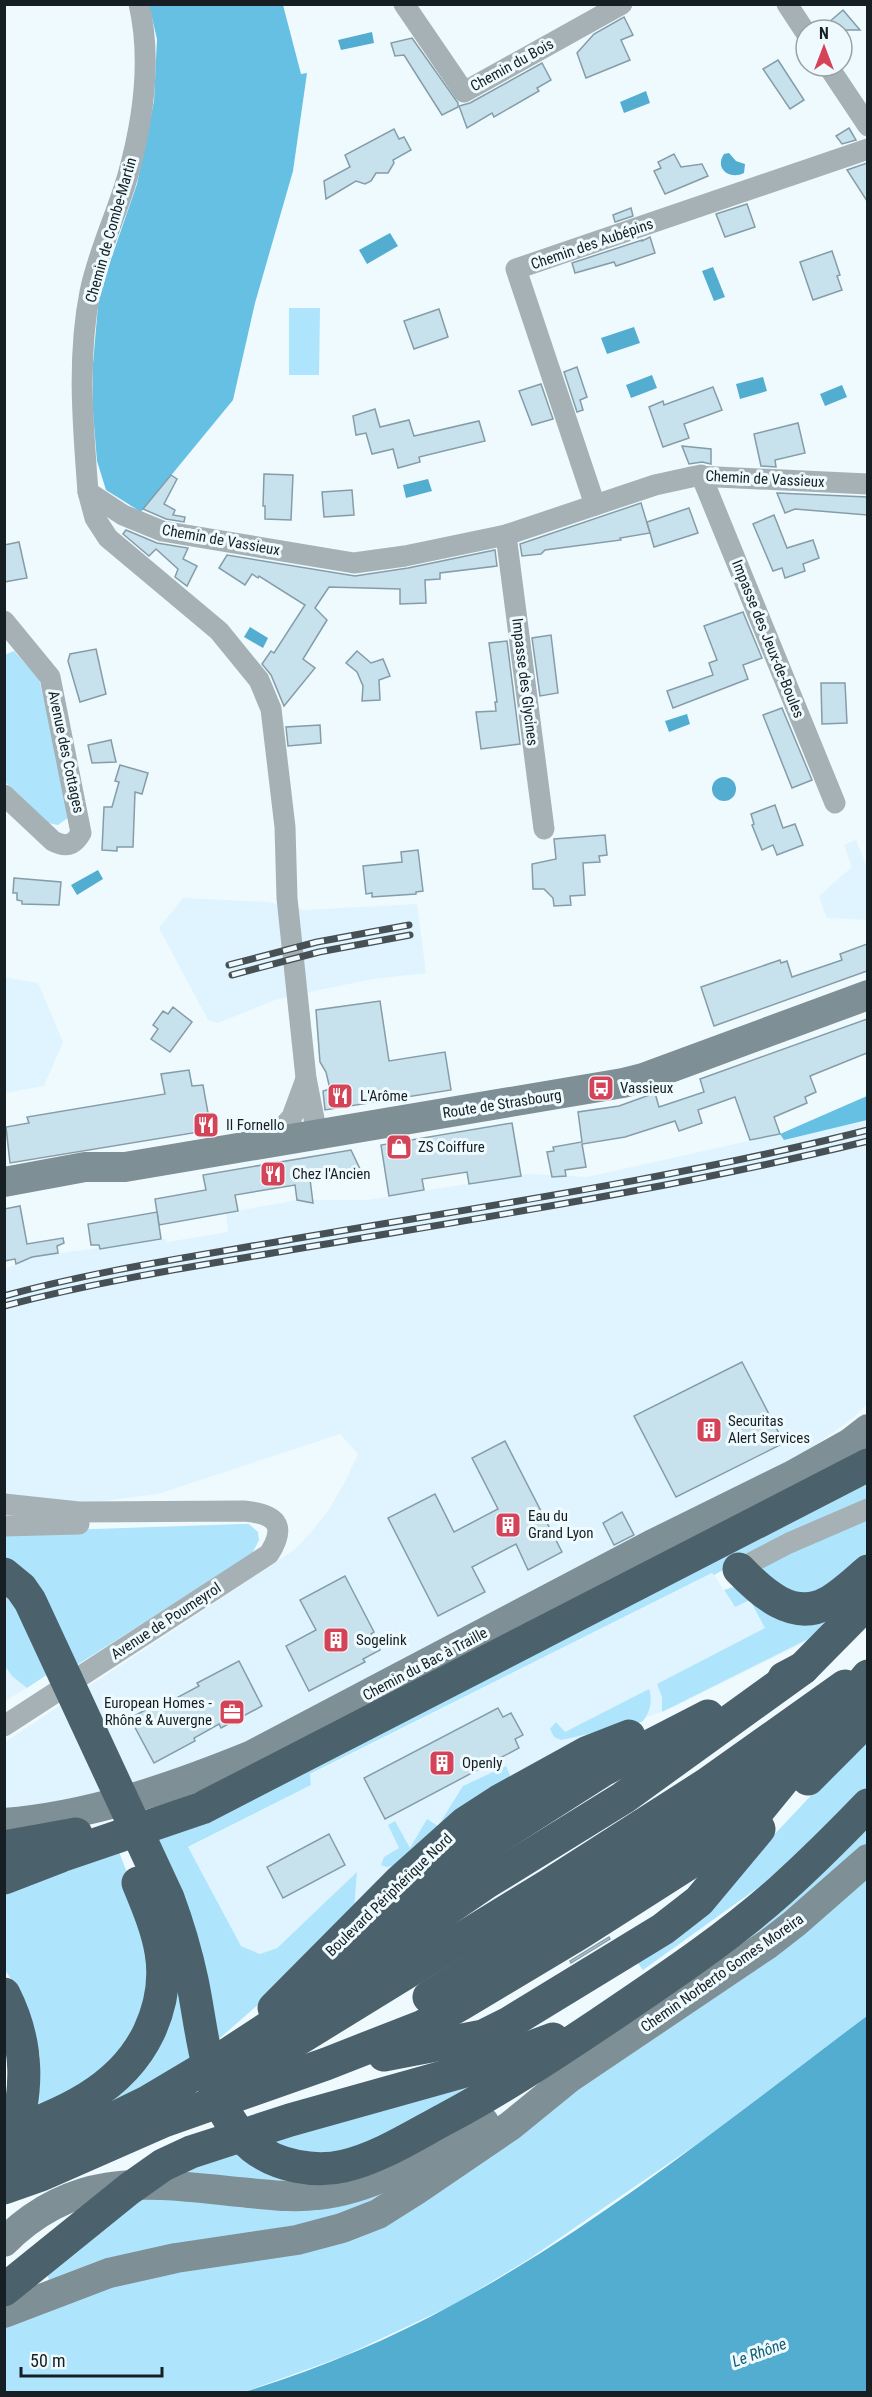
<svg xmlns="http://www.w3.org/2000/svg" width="872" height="2397" viewBox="0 0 872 2397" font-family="'Roboto Condensed',sans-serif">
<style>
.built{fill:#dff4fe}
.green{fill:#afe5fc}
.forest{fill:#65c0e4}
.water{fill:#52add1}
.building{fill:#c7e1ed;stroke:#849da8;stroke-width:1.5}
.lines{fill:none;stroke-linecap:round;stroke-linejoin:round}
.street{stroke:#a6b1b6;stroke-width:21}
.secondary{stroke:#7f8f96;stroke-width:30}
.highway{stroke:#4b626c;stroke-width:33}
.rail-casing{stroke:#475155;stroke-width:7}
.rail{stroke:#effafe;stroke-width:4.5;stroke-dasharray:14;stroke-linecap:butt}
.labels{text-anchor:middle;stroke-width:6;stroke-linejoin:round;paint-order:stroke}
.street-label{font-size:15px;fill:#162024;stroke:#effafe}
.poi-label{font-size:15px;fill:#162024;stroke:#effafe;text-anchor:start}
.water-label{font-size:16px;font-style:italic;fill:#145d76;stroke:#effafe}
</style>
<rect width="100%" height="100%" fill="#effafe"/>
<g class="built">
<path d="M856 840 867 868V920L827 918 819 896 852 867 844 845Z"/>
<path d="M183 898 268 902 305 910 417 904 426 973 373 979 314 991 275 1000 218 1023 208 1020 159 928Z"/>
<path d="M4 977 38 983 63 1042 44 1086 5 1093Z"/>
<path d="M867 1096 868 1403 852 1419 798 1457 244 1746 112 1791 5 1811V1742L294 1550 313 1530 329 1509 345 1482 358 1454 340 1434 158 1494 80 1504 5 1495V1269L32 1257 166 1239 167 1242 228 1232 226 1213 297 1200H367L528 1174 587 1177 780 1134Z"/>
<path d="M713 1573 733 1605 747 1595 811 1639 673 1707 592 1739 354 1911 357 1873 276 1948 260 1954 241 1946 188 1848 311 1785 310 1775Z"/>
<path d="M4 1659 27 1688 5 1701 4 1700Z"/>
</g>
<g class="green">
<path d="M289 308H320L319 375H289Z"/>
<path d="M14 651 39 679 65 787 69 817 58 825 48 823 5 782 4 655Z"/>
<path d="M867 1474V1503L785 1535 714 1575 712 1573 310 1774 311 1785 188 1847 241 1946 260 1954 277 1948 357 1872 354 1911 267 1997 212 2045 148 1836Z"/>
<path d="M867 1515V1563L808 1603 760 1570 762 1567Z"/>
<path d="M242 1524H249L258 1532 259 1540 252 1554 77 1665 5 1559V1532Z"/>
<path d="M4 1585 48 1674 27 1688 12 1676 5 1666Z"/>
<path d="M733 1587 833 1620 808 1639 662 1712V1697L657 1684 765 1628 750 1600 735 1607 724 1590Z"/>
<path d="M649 1689C653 1701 650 1713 642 1722L561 1740 554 1737 550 1729 556 1722 565 1732Z"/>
<path d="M867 1736V1788L811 1843 763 1884 643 1970 633 1957 708 1905Z"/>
<path d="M506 1766 512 1780 394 1866 386 1867 381 1865 384 1857 399 1848 388 1825 395 1821 410 1848 427 1819 438 1826 463 1786Z"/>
<path d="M867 1822V1849L754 1946 613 2038 489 2112 415 2152 350 2181 316 2188 290 2189 171 2176 210 2158 240 2148 253 2158 275 2170 301 2177H329L351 2173 371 2165 452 2125 552 2068 702 1971 827 1863Z"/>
<path d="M118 1849 146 1923 156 1986 122 2060 39 2113 40 2055 17 1988 5 1970 4 1886Z"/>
<path d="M867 1868V2016L700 2142 529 2259 453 2305 344 2356 244 2392H5L4 2322 83 2291 319 2243Z"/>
<path d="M167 1952 196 2056 119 2102 98 2103 114 2092Z"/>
<path d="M528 2058 443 2112 327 2159 266 2143Z"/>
<path d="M427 2164 368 2210 51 2287 47 2274 147 2192 205 2198Z"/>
</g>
<g class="forest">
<path d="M149 5H283L301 74 307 73 293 171 255 303 233 400 141 512 106 490 97 461 93 412V364L99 294 137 184 154 101 157 39Z"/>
<path d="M867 1096V1120L784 1140 780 1134Z"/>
</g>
<g class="water">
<path d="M372 32 374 43 341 50 338 40Z"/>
<path d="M646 91 650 103 624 113 620 102Z"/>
<path d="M729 153 736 161 745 164 744 173C730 180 714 169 724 154Z"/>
<path d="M390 233 398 246 367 264 359 250Z"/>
<path d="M713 267 725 297 714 301 702 271Z"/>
<path d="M634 327 640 343 607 354 601 338Z"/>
<path d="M652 375 657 388 631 398 626 385Z"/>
<path d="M763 377 767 391 740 399 736 384Z"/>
<path d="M842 385 847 397 825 406 820 394Z"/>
<path d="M428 479 432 491 406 498 403 485Z"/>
<path d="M250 627 268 638 263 648 244 637Z"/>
<path d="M687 714 690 724 669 732 665 721Z"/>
<circle cx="724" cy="789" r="12"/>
<path d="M98 870 103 879 77 895 71 885Z"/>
<path d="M867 2016V2392H244C316 2370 387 2341 454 2304 601 2224 733 2116 867 2016Z"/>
</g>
<g class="building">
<path d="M843 10 860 30H820Z"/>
<path d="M624 17 633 35 621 40 630 60 586 78 577 53 594 34Z"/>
<path d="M412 38 458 103V107L442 115 404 55 395 56 391 43Z"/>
<path d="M778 60 804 100 790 109 763 69Z"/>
<path d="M542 63 551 80 537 88 539 91 494 117 492 113 467 128 459 106 470 103Z"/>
<path d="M849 128 856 140 842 144 836 136Z"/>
<path d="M394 129 399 139 404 137 411 150 393 160 394 163 388 173H376L371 181 365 184 356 181 326 199 324 181 350 167 345 155Z"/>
<path d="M674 154 681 167 702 164 708 176 665 194 654 171 661 168 658 162Z"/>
<path d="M867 163V201L847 170Z"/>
<path d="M747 204 755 227 725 237 716 214Z"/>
<path d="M631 208 633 216 615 222 613 215Z"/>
<path d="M650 237 655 253 616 266 614 262 575 273 572 263 642 240V241Z"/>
<path d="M832 251 840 275 837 276 842 290 813 300 800 262Z"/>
<path d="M439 309 448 337 414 349 404 321Z"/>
<path d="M577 367 587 397 580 400 583 410 577 412 564 372Z"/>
<path d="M541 384 553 419 532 425 519 391Z"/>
<path d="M713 387 722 410 684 424 689 438 663 447 649 407 663 401 664 405Z"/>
<path d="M375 409 380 427 409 420 414 436 479 421 485 441 419 457 420 462 398 468 393 449 372 454 366 433 356 435 353 416Z"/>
<path d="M798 423 805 453 775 460 776 467 761 466 754 434Z"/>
<path d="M682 446 711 449V464L702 462 689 464Z"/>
<path d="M264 474 293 475 291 520 265 519V506H263Z"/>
<path d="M171 475 177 479 164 504 175 510 173 515 185 517 184 522 166 519 143 509Z"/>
<path d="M352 490 354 515 324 517 322 492Z"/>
<path d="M777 493 867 497V515L795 509 785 513Z"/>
<path d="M641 503 650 533 620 538 621 540 545 550 541 554 522 556 520 544Z"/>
<path d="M689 508 698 533 654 547 647 522Z"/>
<path d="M774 515 787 548 813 540 819 558 803 564 805 571 785 578 782 568 773 571 753 524Z"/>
<path d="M126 530 157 543 188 548 183 559 197 566 187 586 175 577 178 569 156 549 149 556 123 534Z"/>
<path d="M19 542 27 578 4 582V545Z"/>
<path d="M495 550 497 566 440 573V579L425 580 426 603 400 604V589L329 587 315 608 327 620 303 659 315 668 284 706 271 675 262 664 271 651 274 653 305 605 259 576 258 578 252 574 245 585 219 568 227 555 355 576 408 568Z"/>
<path d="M743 612 762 658 743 665 748 679 673 708 667 691 713 675 709 663 717 660 704 626Z"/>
<path d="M551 635 558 693 540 696 532 638Z"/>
<path d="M507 641 520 744 481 749 476 712 496 711 495 702H497L489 643Z"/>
<path d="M96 649 106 694 80 702 68 661 70 654Z"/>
<path d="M357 651 371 663 383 659 390 676 379 680 380 700 362 701 363 686 357 672 346 663Z"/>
<path d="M821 683H845L847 723 822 724Z"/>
<path d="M782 708 812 780 792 788 763 715Z"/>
<path d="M320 725 321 743 288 746 286 727Z"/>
<path d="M111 740 116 762 92 763 88 745Z"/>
<path d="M120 765 148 773 142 794 135 792 133 847H117V851L102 850 104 807H112L119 782 115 781Z"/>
<path d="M775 805 783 828 795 824 803 845 777 855 773 845 762 850 752 825 754 824 751 814Z"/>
<path d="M605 835 607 855 599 856 600 862 583 863 585 895 570 896 571 905 554 906 553 898 544 889H533L532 864 556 859 554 839Z"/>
<path d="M418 850 423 891 416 892V894L372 897V893L366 894 363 866 402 862 401 852Z"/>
<path d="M14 878 61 882 59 905 22 904V901L17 900V893H13Z"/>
<path d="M867 944V971L714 1026 701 987 780 960 781 963 787 961 792 977 842 960 840 954Z"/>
<path d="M380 1001 389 1061 445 1052 451 1090 325 1110 323 1091 330 1089 326 1072 320 1062 316 1010Z"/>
<path d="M173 1007 192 1022 170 1052 151 1039 158 1029 153 1025 163 1011 168 1014Z"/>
<path d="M867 1019V1053L810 1076 816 1092 805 1097 807 1103 774 1117 780 1134 750 1140 735 1097 698 1110 702 1123 679 1131 675 1121 625 1137 582 1144 586 1167 565 1170 566 1176 552 1177 547 1152 554 1151 553 1147 582 1142 578 1112 619 1106 655 1093 659 1107 704 1092 700 1079Z"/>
<path d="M189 1070 192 1086 203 1085 211 1130 10 1163 6 1127 29 1123 27 1117 165 1094 161 1074Z"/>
<path d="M512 1123 521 1176 469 1184 467 1172 422 1179 424 1190 389 1196 381 1145Z"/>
<path d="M351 1150 361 1171 310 1179 313 1203 297 1200 295 1185 235 1195 238 1211 159 1225 155 1199 206 1190 203 1175Z"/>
<path d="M20 1206 27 1244 63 1238 64 1243 57 1246 58 1253 32 1257 16 1264 15 1259 4 1261V1209Z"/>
<path d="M157 1212 161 1239 100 1249 99 1245H91L88 1224Z"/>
<path d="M742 1362 784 1443 676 1497 634 1416Z"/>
<path d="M505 1441 562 1552 528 1570 516 1544 472 1567 485 1592 438 1616 388 1518 435 1494 454 1532 498 1509 472 1458Z"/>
<path d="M622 1512 634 1535 614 1545 603 1523Z"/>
<path d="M345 1576 374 1632 371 1634 380 1650 363 1659 365 1662 309 1691 286 1646 316 1630 300 1600Z"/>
<path d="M239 1661 262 1706 221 1728 219 1724 194 1738 195 1741 154 1763 130 1718 172 1696 173 1700 199 1686 197 1683Z"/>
<path d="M498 1708 503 1717 511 1713 523 1735 515 1739 519 1748 385 1819 364 1778Z"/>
<path d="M329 1834 345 1865 283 1898 267 1867Z"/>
<path d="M609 1937 610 1939 571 1963 570 1961Z"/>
</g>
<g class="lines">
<g class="street">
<path d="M404 4 464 92 622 4"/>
<path d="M787 4 806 33"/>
<path d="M828 66 868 126"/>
<path d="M701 475 835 803"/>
<path d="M88 492C83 426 77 357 90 292 98 252 117 214 128 175 143 121 152 60 139 4"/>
<path d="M595 505 516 269 868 149"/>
<path d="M506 535 544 829"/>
<path d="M4 621 50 677 81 833C74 845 66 848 53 841L4 795"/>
<path d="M317 1134 306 1078 287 898 285 827 271 709 259 680 219 631 108 538 95 518 88 492 123 515 162 531 354 563 405 556 506 535 655 485 696 476 868 484"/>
<path d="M269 1142 292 1117 306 1079"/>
<path d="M4 1504 79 1512 244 1511C275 1514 288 1524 269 1554L4 1726"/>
<path d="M4 1526 79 1524"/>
<path d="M739 1569 789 1543 868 1509"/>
</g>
<g class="secondary">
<path d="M4 1182 85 1167H125L623 1083 643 1078 868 995"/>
<path d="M4 1823C90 1816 171 1788 250 1756L651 1545 791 1476 850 1443 868 1429"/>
<path d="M4 2242C79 2167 154 2184 249 2193 272 2195 294 2198 317 2195 377 2189 433 2152 484 2122"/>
<path d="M4 2313 109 2273 176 2258 297 2240 342 2228 378 2214 416 2190 510 2126 569 2078 768 1944 795 1923 868 1859"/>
</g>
<g class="highway">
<path d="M739 1569C761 1592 793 1622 827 1603 842 1595 855 1582 868 1571"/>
<path d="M4 1574 21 1588 30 1601 168 1898C178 1925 186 1952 192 1980 204 2036 205 2107 253 2147 277 2166 315 2173 344 2166 379 2158 413 2136 445 2119 498 2091 548 2058 599 2024 661 1982 725 1940 781 1890 811 1863 840 1834 868 1805"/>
<path d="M784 1678 803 1668 868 1602"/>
<path d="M808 1779 868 1719"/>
<path d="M4 1847 76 1834"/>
<path d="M4 1878 61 1856 202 1808 868 1465"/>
<path d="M345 1957 426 1889 484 1846 603 1770 708 1716"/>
<path d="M4 1994C30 2045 28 2092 12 2146"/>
<path d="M429 1997 565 1913 717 1813 786 1748"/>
<path d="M274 2008 399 1882 465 1823 499 1801 588 1752 629 1736"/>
<path d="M384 2055 483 2036 509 2023 663 1929 699 1901 759 1829"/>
<path d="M222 2086 549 1885 707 1784 845 1686"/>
<path d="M4 2135C62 2114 121 2091 149 2032 161 2006 166 1981 161 1952 157 1928 147 1905 138 1883"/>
<path d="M4 2162 104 2123 149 2101 228 2054 398 1943 487 1882 623 1798 803 1668"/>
<path d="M4 2188 41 2175 164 2121 326 2064 423 2026 463 2003 578 1934 744 1828 868 1676"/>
<path d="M4 2290 129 2189 163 2165 191 2152 290 2120 472 2069 553 2039"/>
</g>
<g class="rail-casing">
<g id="rail">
<path d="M229 965 317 942 409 925"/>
<path d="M232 975 319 952 410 935"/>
<path d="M4 1296C99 1270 197 1256 293 1239 485 1206 679 1178 868 1130"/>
<path d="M4 1306C102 1280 203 1265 302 1248 491 1216 681 1187 868 1141"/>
</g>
</g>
<use href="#rail" class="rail"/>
</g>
<defs>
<g id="bus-square" transform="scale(1.35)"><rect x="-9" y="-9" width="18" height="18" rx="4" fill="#d44358" stroke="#effafe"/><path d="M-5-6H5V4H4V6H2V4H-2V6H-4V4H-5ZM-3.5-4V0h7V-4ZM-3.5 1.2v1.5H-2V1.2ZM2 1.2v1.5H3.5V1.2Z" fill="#fff"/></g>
<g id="restaurant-square" transform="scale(1.35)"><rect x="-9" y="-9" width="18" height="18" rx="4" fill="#d44358" stroke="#effafe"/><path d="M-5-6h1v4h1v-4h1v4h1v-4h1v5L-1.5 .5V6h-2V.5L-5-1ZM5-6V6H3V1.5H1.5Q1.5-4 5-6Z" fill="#fff"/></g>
<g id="shop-square" transform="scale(1.35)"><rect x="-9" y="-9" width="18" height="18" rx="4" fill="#d44358" stroke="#effafe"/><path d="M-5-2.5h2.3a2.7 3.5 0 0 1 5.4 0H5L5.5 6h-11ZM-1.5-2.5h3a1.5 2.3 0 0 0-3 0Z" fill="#fff"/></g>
<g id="building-square" transform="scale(1.35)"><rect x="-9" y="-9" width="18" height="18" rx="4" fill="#d44358" stroke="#effafe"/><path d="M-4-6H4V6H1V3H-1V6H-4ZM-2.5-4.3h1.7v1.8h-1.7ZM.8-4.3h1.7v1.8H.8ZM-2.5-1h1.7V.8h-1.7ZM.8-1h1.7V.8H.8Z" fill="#fff"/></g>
<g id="office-square" transform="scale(1.35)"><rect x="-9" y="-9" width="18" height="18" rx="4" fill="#d44358" stroke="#effafe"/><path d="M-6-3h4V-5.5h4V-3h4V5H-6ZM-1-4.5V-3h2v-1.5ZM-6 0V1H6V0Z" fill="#fff"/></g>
</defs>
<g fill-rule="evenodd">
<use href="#bus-square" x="601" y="1088"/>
<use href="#restaurant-square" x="340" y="1096"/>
<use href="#restaurant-square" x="206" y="1125"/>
<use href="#shop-square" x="399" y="1147"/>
<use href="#restaurant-square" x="273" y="1174"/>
<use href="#building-square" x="709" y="1430"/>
<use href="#building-square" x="508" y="1525"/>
<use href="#building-square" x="336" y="1640"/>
<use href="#office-square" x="232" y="1712"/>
<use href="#building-square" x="442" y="1763"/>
</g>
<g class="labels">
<g class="street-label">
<text transform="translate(512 65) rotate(-29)" y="5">Chemin du Bois</text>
<text transform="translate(111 230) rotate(-74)" y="5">Chemin de Combe-Martin</text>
<text transform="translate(592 244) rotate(-19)" y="5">Chemin des Aubépins</text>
<text transform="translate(765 479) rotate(3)" y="5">Chemin de Vassieux</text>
<text transform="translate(221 540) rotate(10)" y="5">Chemin de Vassieux</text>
<text transform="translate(768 639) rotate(68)" y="5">Impasse des Jeux-de-Boules</text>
<text transform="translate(525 682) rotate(83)" y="5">Impasse des Glycines</text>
<text transform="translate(66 752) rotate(78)" y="5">Avenue des Cottages</text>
<text transform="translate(502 1104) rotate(-9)" y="5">Route de Strasbourg</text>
<text transform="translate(166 1621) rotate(-33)" y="5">Avenue de Poumeyrol</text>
<text transform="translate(425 1664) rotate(-28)" y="5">Chemin du Bac à Traille</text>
<text transform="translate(389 1895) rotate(-44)" y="5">Boulevard Périphérique Nord</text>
<text transform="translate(722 1973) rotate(-35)" y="5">Chemin Norberto Gomes Moreira</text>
</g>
<g class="poi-label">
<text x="620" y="1093">Vassieux</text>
<text x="360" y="1101">L'Arôme</text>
<text x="226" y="1130">Il Fornello</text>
<text x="418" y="1152">ZS Coiffure</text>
<text x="292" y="1179">Chez l'Ancien</text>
<text x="728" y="1426">Securitas<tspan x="728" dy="17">Alert Services</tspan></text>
<text x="528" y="1521">Eau du<tspan x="528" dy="17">Grand Lyon</tspan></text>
<text x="356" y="1645">Sogelink</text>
<text x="212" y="1708" text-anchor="end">European Homes -<tspan x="212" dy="17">Rhône &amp; Auvergne</tspan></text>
<text x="462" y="1768">Openly</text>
</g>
<g class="water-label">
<text transform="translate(759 2352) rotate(-20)" y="6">Le Rhône</text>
</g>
</g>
<rect width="872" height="2397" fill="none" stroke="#162024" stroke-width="12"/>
<g transform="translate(824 48)"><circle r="28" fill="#effafe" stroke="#98a3a7" stroke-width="1.5"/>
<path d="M0-4.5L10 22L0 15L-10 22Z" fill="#d44358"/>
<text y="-9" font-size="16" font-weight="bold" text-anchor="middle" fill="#162024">N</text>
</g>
<path d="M21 2367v9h141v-9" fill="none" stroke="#162024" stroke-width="3"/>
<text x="30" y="2367" font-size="18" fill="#162024" stroke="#effafe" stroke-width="4.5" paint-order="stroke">50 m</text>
</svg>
